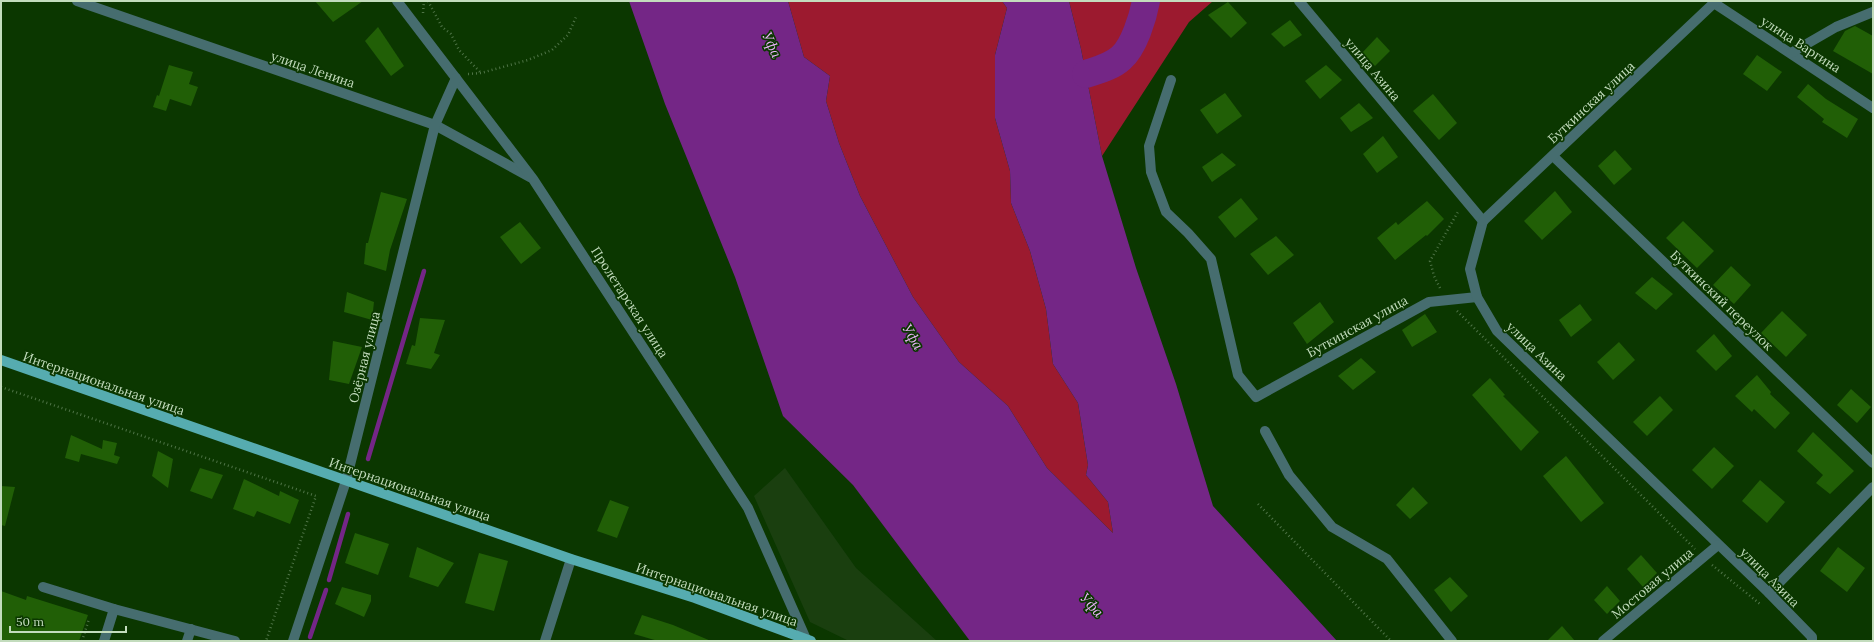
<svg xmlns="http://www.w3.org/2000/svg" width="1874" height="642" viewBox="0 0 1874 642" font-family="Lora,serif">
<style>
.built{fill:#1a3f0f}
.forest{fill:#9c1a2f}
.water{fill:#742686}
.lines{fill:none;stroke-linecap:round;stroke-linejoin:round}
.stream{stroke:#742686;stroke-width:4.5}
.river{stroke:#742686;stroke-width:28}
.building{fill:#215f06}
.path{stroke:#4f7446;stroke-width:2.5;stroke-dasharray:1 3;stroke-linecap:butt}
.minor{stroke:#466d6f;stroke-width:10}
.major{stroke:#56acb0;stroke-width:10}
.labels{text-anchor:middle;stroke-width:3.5;stroke-linejoin:round;paint-order:stroke}
.street-label{font-size:13px;fill:#c3dcbd;stroke:#0b3700}
.water-label{font-size:14px;font-style:italic;fill:#ecb3fb;stroke:#0b3700}
</style>
<rect width="100%" height="100%" fill="#0b3700"/>
<path class="built" d="M785 468 856 568 937 641H849L810 622 754 496Z"/>
<g class="forest">
<path d="M788 1H1002L1007 8 995 55V118L1010 171 1011 203 1030 251 1046 309 1053 364 1078 403 1088 465 1086 475 1108 502 1113 533 1047 468 1008 406 959 362 913 297 860 196 839 143 826 101 830 76 804 57Z"/>
<path d="M1069 1H1213L1189 22 1102 156 1081 49Z"/>
</g>
<path class="water" d="M629 1H788L804 57 830 76 826 101 839 143 860 196 913 297 959 362 1008 406 1047 468 1113 533 1108 502 1086 475 1088 465 1078 403 1053 364 1046 309 1030 251 1011 203 1010 171 995 118V55L1007 8 1002 1H1069L1081 49 1102 156 1136 268 1176 384 1213 506 1337 641H970L853 485 783 416 735 277 665 104Z"/>
<g class="lines">
<g class="stream">
<path d="M368 459 424 271"/>
<path d="M329 580 348 514"/>
<path d="M310 637 326 590"/>
</g>
<path class="river" d="M1086 74C1098 70 1111 67 1121 58 1134 47 1143 17 1146 1"/>
</g>
<g class="building">
<path d="M315 1H363L333 22Z"/>
<path d="M1228 2 1247 23 1231 38 1208 15Z"/>
<path d="M1290 20 1302 35 1284 47 1271 34Z"/>
<path d="M1855 26 1873 36V74L1833 51 1845 31Z"/>
<path d="M378 27 404 66 391 76 365 41Z"/>
<path d="M1377 37 1390 51 1375 66 1362 53Z"/>
<path d="M1757 55 1782 72 1767 91 1743 74Z"/>
<path d="M169 65 193 72 189 84 198 87 191 106 170 99 166 111 153 107 157 95 159 96Z"/>
<path d="M1326 65 1342 80 1320 99 1305 81Z"/>
<path d="M1808 84 1826 99 1858 119 1847 138 1822 122 1824 119 1797 97Z"/>
<path d="M1225 93 1242 116 1217 134 1200 110Z"/>
<path d="M1433 94 1457 123 1439 140 1413 111Z"/>
<path d="M1359 103 1373 118 1351 132 1340 118Z"/>
<path d="M1383 136 1398 157 1377 173 1363 154Z"/>
<path d="M1615 150 1632 169 1614 185 1598 166Z"/>
<path d="M1222 153 1236 165 1212 182 1202 167Z"/>
<path d="M1555 191 1572 212 1542 240 1524 221Z"/>
<path d="M381 192 407 199 390 250 386 271 364 264 366 243H368Z"/>
<path d="M1241 198 1258 219 1235 238 1218 217Z"/>
<path d="M1427 201 1444 219 1427 236 1426 235 1395 260 1377 238 1396 222 1398 225Z"/>
<path d="M1683 221 1714 251 1697 268 1666 238Z"/>
<path d="M520 222 541 248 521 264 500 237Z"/>
<path d="M1276 236 1294 255 1268 275 1250 254Z"/>
<path d="M1731 266 1751 285 1734 304 1713 285Z"/>
<path d="M1652 277 1673 294 1656 310 1635 293Z"/>
<path d="M347 292 374 302 372 320 344 312Z"/>
<path d="M1320 302 1334 322 1307 344 1293 323Z"/>
<path d="M1580 304 1592 320 1571 337 1559 320Z"/>
<path d="M1782 311 1807 335 1786 357 1761 333Z"/>
<path d="M1425 314 1437 332 1412 347 1402 330Z"/>
<path d="M420 318 445 320 434 353 440 355 431 369 406 364 412 345 415 346Z"/>
<path d="M1714 334 1732 356 1716 371 1696 351Z"/>
<path d="M333 341 362 347 349 384 329 380Z"/>
<path d="M1619 342 1635 360 1613 380 1597 362Z"/>
<path d="M1361 358 1376 372 1353 390 1338 376Z"/>
<path d="M1757 375 1771 392 1770 394 1790 413 1775 429 1754 409 1752 412 1735 396Z"/>
<path d="M1490 378 1505 395 1503 396 1539 432 1521 451 1472 395Z"/>
<path d="M1851 389 1871 407 1857 423 1837 405Z"/>
<path d="M1660 396 1673 410 1647 436 1633 422Z"/>
<path d="M1813 432 1854 471 1830 494 1816 483 1823 475 1797 451Z"/>
<path d="M71 435 102 449 103 440 117 443 114 455 120 457 117 464 81 454 79 462 65 458Z"/>
<path d="M1714 447 1734 466 1712 489 1692 470Z"/>
<path d="M158 451 173 459 168 488 152 476Z"/>
<path d="M1566 456 1604 503 1581 522 1543 476Z"/>
<path d="M200 468 223 475 212 499 190 491Z"/>
<path d="M244 479 279 496 280 491 299 500 290 524 257 511 254 517 233 509Z"/>
<path d="M1760 480 1785 502 1767 523 1742 501Z"/>
<path d="M1 486 15 487 5 526 1 525Z"/>
<path d="M1413 487 1428 503 1410 519 1396 505Z"/>
<path d="M610 500 629 507 617 538 597 531Z"/>
<path d="M355 533 389 544 378 575 345 563Z"/>
<path d="M417 547 454 563 438 587 409 577Z"/>
<path d="M1838 547 1865 568 1847 592 1820 571Z"/>
<path d="M479 553 508 561 494 611 465 603Z"/>
<path d="M1641 555 1657 573 1643 587 1627 569Z"/>
<path d="M1450 577 1468 596 1451 612 1434 590Z"/>
<path d="M1607 586 1620 601 1607 614 1594 600Z"/>
<path d="M342 587 371 595V601L364 617 335 604Z"/>
<path d="M1 591 26 600 27 596 88 615 79 641H1Z"/>
<path d="M642 615 673 625 711 641H658L634 634Z"/>
<path d="M1562 626 1575 641H1547Z"/>
</g>
<g class="lines">
<g class="path">
<path d="M428 1 442 27 451 34 459 50 480 72"/>
<path d="M423 13 424 1"/>
<path d="M468 74 481 73 528 60 552 50 568 35 576 17"/>
<path d="M1440 288 1434 276 1430 261 1459 210"/>
<path d="M1457 311 1695 549"/>
<path d="M1 387 316 496 266 641"/>
<path d="M1258 504 1391 641"/>
<path d="M1712 565 1760 604"/>
<path d="M82 641 89 619"/>
</g>
<g class="minor">
<path d="M77 1 435 125 530 177"/>
<path d="M397 1 533 179 748 508 806 639"/>
<path d="M1299 1 1483 221"/>
<path d="M1714 3 1873 108"/>
<path d="M1791 53 1836 27 1873 12"/>
<path d="M1171 80 1149 146 1151 172 1166 212 1188 233 1211 259 1238 375 1256 397 1429 302 1477 297"/>
<path d="M1553 156 1873 463"/>
<path d="M1483 221 1470 269 1477 297 1497 331 1769 593 1812 637V641"/>
<path d="M1483 221 1716 1"/>
<path d="M1265 431 1289 475 1332 527 1387 559 1452 641"/>
<path d="M43 587 114 609 235 641"/>
<path d="M1769 593 1873 487"/>
<path d="M104 641 114 609"/>
<path d="M187 641 191 629"/>
<path d="M293 641 346 481 435 125 456 78"/>
<path d="M545 641 571 559"/>
<path d="M1603 641 1718 545"/>
</g>
<path class="major" d="M1 360 571 559 695 598 811 641"/>
</g>
<g class="labels">
<g class="street-label">
<text transform="translate(1801 44) rotate(33)" y="5">улица Варгина</text>
<text transform="translate(313 69) rotate(19)" y="5">улица Ленина</text>
<text transform="translate(1373 69) rotate(50)" y="5">улица Азина</text>
<text transform="translate(1591 102) rotate(-43)" y="5">Буткинская улица</text>
<text transform="translate(1722 300) rotate(44)" y="5">Буткинский переулок</text>
<text transform="translate(630 302) rotate(57)" y="5">Пролетарская улица</text>
<text transform="translate(1357 326) rotate(-29)" y="5">Буткинская улица</text>
<text transform="translate(1537 351) rotate(44)" y="5">улица Азина</text>
<text transform="translate(364 357) rotate(-76)" y="5">Озёрная улица</text>
<text transform="translate(104 383) rotate(19)" y="5">Интернациональная улица</text>
<text transform="translate(410 489) rotate(19)" y="5">Интернациональная улица</text>
<text transform="translate(1770 577) rotate(45)" y="5">улица Азина</text>
<text transform="translate(1652 583) rotate(-40)" y="5">Мостовая улица</text>
<text transform="translate(717 594) rotate(19)" y="5">Интернациональная улица</text>
</g>
<g class="water-label">
<text transform="translate(772 45) rotate(66)" y="5">Уфа</text>
<text transform="translate(913 337) rotate(60)" y="5">Уфа</text>
<text transform="translate(1092 605) rotate(48)" y="5">Уфа</text>
</g>
</g>
<rect width="1874" height="642" fill="none" stroke="#c3dcbd" stroke-width="4"/>
<path d="M10 626v6h116v-6" fill="none" stroke="#c3dcbd" stroke-width="2"/>
<text x="16" y="626" font-size="12" fill="#c3dcbd" stroke="#0b3700" stroke-width="3" paint-order="stroke">50 m</text>
</svg>
